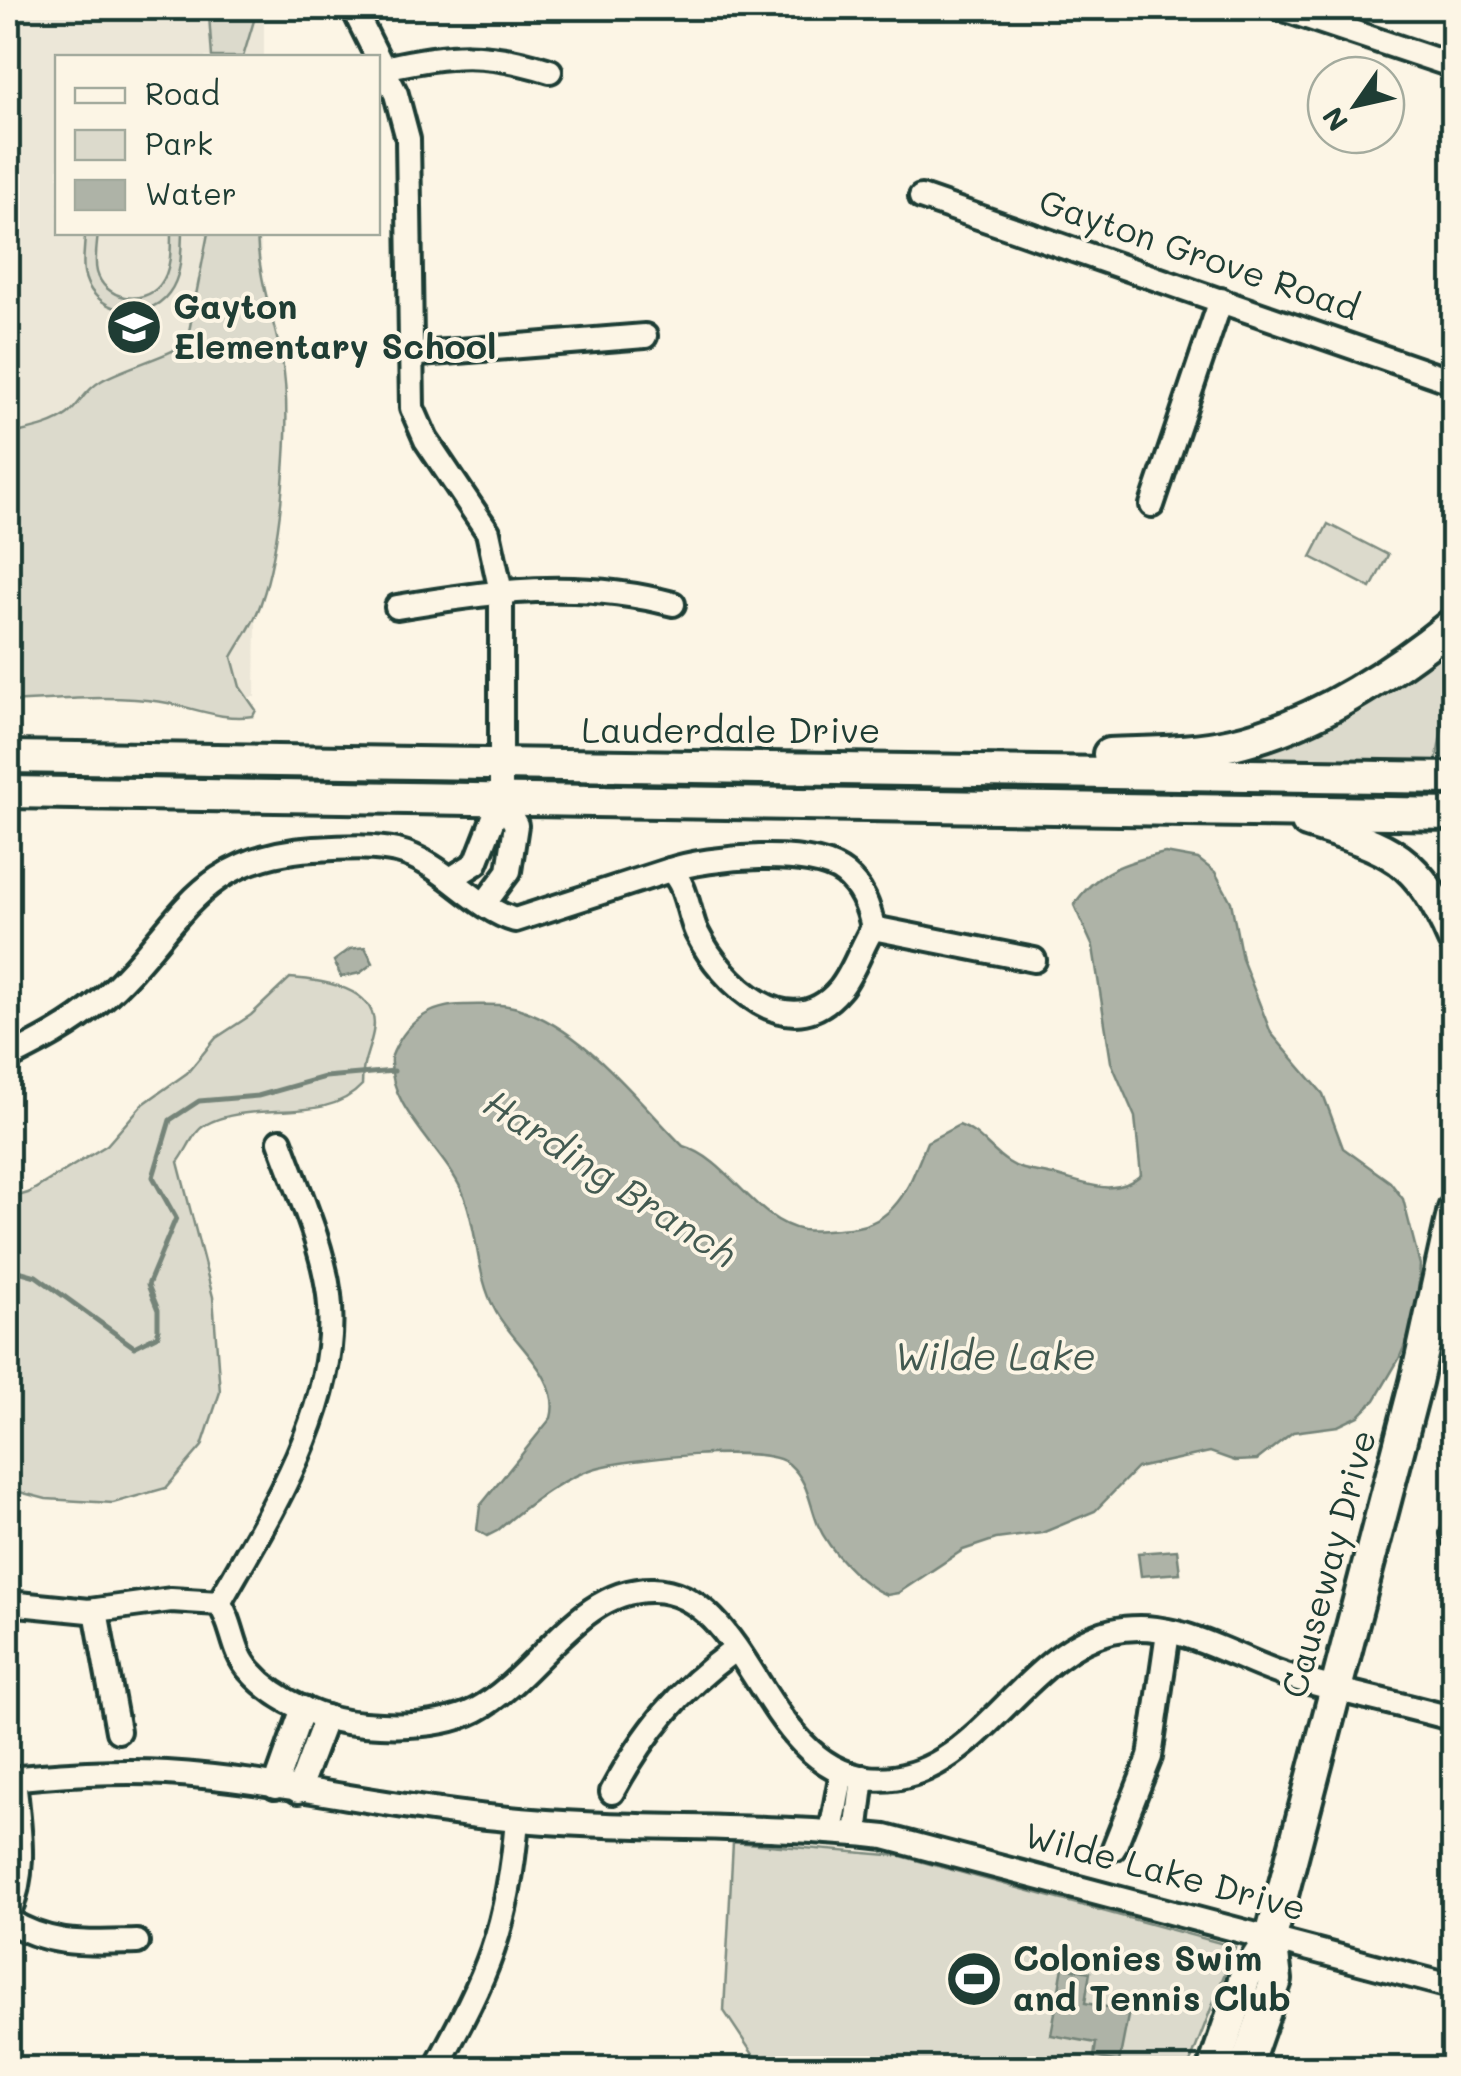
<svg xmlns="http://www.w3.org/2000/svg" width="1461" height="2076" viewBox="0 0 1461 2076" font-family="Mali,sans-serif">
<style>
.built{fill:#ece7d8}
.green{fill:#dcdacc;stroke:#7e8c80;stroke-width:2.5}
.water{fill:#aeb3a7;stroke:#758479;stroke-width:2.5}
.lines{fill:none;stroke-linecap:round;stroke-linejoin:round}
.stream{stroke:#758479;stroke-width:5}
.street-casing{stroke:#1f3d34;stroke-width:30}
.secondary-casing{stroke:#1f3d34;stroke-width:38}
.street{stroke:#fcf5e5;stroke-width:22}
.secondary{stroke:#fcf5e5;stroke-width:30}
.labels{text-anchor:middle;stroke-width:8;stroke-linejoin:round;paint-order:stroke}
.street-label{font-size:35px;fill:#1f3d34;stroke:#fcf5e5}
.poi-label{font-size:35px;font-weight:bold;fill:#1f3d34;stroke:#fcf5e5;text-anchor:start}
.water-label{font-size:38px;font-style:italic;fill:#435a51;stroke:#fcf5e5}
</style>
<rect width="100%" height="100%" fill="#fcf5e5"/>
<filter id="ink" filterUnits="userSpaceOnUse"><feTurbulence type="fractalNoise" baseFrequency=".01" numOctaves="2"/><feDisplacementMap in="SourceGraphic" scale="20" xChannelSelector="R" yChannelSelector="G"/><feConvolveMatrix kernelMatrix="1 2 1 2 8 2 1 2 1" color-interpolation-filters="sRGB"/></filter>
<g filter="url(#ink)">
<path class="built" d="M8 8H264V57L58 58V232L261 233 255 697 8 700Z"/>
<g class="green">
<path d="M216 8H246L255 17 243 57H212L209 15Z"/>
<path d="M85 233H98C97 245 94 260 97 272 104 299 142 307 160 285 171 271 171 250 171 233H182C181 253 182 276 169 293 146 325 90 312 84 272 82 260 85 245 85 233Z"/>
<path d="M208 233H257C258 278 273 316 282 360 293 419 281 546 261 603 255 622 242 639 232 657L240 687 256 710 253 716C221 721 193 707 162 702 111 694 59 700 8 702V435C27 430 51 427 68 414 80 404 85 390 101 381 123 368 173 355 187 342Z"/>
<path d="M1328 524 1388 555 1371 588 1311 557Z"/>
<path d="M1441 649 1453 657V664L1436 763 1226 766 1224 758Z"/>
<path d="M814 783 1264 788V791L1145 798 705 788Z"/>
<path d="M290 978C319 980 382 987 373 1032 369 1053 362 1061 362 1085 324 1127 252 1098 205 1125 193 1132 187 1151 178 1162L213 1297 220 1392 202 1446 166 1488 113 1503 46 1499 8 1489V1199L28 1193 107 1145 142 1105 187 1073 216 1038 251 1015Z"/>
<path d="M733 1842 901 1856 1235 1947 1188 2068H762L724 2011Z"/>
</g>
<g class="water">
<path d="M1165 853 1198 859 1215 872 1231 902 1242 959 1271 1033 1323 1094 1343 1148 1390 1182 1403 1199 1420 1265 1416 1318 1399 1359 1375 1400 1359 1416 1338 1426 1293 1432 1257 1460 1235 1461 1210 1452 1137 1468 1095 1511 1042 1533 996 1539 963 1550 898 1593 887 1595C861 1585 829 1550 818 1525 809 1503 809 1482 789 1464 765 1443 625 1459 593 1469 559 1480 524 1507 497 1531L487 1536 477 1530 480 1506 551 1418C562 1378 514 1344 496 1312 475 1274 479 1232 463 1193 444 1149 388 1109 391 1058 404 1024 429 1004 467 1005 484 1005 504 1003 520 1009 586 1031 635 1098 683 1146 730 1160 754 1221 803 1230 819 1232 834 1229 850 1228 898 1224 911 1181 927 1142L959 1125C979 1131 990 1151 1008 1162 1021 1171 1037 1171 1053 1175 1084 1182 1113 1199 1141 1175L1135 1117 1111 1062 1093 947 1074 905C1096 871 1126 862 1165 853Z"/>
<path d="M365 947 373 963 360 973 341 977 334 961 350 949Z"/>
<path d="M1177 1550 1180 1573 1141 1576 1138 1553Z"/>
<path d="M1063 1967 1090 1972 1085 2003 1129 2011 1119 2062 1094 2057 1096 2043 1051 2035Z"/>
</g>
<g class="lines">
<path class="stream" d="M8 1268 36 1276 134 1347 158 1335V1310L148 1285 176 1218 153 1177 170 1120 199 1101 258 1096 325 1077 394 1071"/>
<g class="street-casing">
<g id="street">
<path d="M353 8 396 94 408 139 412 408 426 440 488 532 501 592V799L476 863 452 878"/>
<path d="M1280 8 1454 66"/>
<path d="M385 68C450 53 486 51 550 71"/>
<path d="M921 197 1454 382"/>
<path d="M408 355 645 336"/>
<path d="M1152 505 1221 300"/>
<path d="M397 607C491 591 580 579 673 604"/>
<path d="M670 870C708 857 813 847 845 874 862 888 869 907 873 928"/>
<path d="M485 903 509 871 516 825 501 799"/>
<path d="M8 1058C40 1042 71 1026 99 1002 180 933 189 857 314 849 342 848 369 845 397 851 443 862 472 907 515 920L670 870C687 884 688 914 697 933 722 983 790 1049 840 989 854 972 861 947 873 928L1034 960"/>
<path d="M1453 1534 1454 1536"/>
<path d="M8 1603 89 1611 171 1600 219 1603C234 1624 232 1652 250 1671 277 1702 324 1722 364 1724 400 1727 443 1727 476 1710 537 1678 578 1588 653 1590 750 1593 762 1764 866 1778 973 1791 1016 1654 1112 1631 1177 1616 1234 1660 1292 1677 1345 1693 1400 1704 1454 1719"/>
<path d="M219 1603C270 1513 342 1403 329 1295 322 1242 298 1191 280 1141"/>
<path d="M96 1611 118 1731"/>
<path d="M8 1779C61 1774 114 1770 167 1773 278 1780 388 1808 498 1818 627 1831 757 1823 885 1837L1454 1987"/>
<path d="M275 1787 303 1708"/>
<path d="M298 1791 326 1717"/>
<path d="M612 1792C646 1730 677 1692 734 1650"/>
<path d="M831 1832 842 1772"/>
<path d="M856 1834 863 1777"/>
<path d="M1114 1848 1150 1757 1168 1632"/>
<path d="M8 1914C28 1871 18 1824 14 1778"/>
<path d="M8 1920C49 1947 89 1943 137 1942"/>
<path d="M436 2068C488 1973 508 1930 517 1820"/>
</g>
</g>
<g class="secondary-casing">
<g id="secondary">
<path d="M1109 754C1150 752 1192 753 1232 744 1312 726 1390 675 1454 623"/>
<path d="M8 757 1454 778"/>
<path d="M8 792 1454 814"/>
<path d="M1307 822C1391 848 1417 855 1454 940"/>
<path d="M1214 2068 1245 1977 1271 1937 1416 1382 1454 1209"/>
<path d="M1245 2068 1276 1980 1271 1937"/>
</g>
</g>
<use href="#street" class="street"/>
<use href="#secondary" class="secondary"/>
</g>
</g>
<defs>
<g id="school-disc" transform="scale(2.875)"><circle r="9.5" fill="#1f3d34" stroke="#fcf5e5"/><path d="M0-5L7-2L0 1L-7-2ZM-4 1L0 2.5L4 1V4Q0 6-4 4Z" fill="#fff"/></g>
<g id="stadium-disc" transform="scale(2.875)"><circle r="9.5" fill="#1f3d34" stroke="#fcf5e5"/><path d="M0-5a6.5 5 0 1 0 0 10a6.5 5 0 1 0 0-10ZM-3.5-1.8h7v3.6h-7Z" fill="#fff"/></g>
</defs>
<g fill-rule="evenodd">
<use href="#school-disc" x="134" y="327"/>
<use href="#stadium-disc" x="974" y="1979"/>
</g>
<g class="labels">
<g class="street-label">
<text transform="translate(1199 255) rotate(19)" y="12">Gayton Grove Road</text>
<text x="731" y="743">Lauderdale Drive</text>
<text transform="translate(1329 1564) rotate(-75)" y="12">Causeway Drive</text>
<text transform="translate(1165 1872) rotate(15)" y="12">Wilde Lake Drive</text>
</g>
<g class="poi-label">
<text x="173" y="319">Gayton<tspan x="173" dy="40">Elementary School</tspan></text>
<text x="1013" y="1971">Colonies Swim<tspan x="1013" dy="40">and Tennis Club</tspan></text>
</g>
<g class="water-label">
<text transform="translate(610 1179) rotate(33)" y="13">Harding Branch</text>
<text x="995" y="1370">Wilde Lake</text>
</g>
</g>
<rect width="1461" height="2076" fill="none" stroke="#fcf5e5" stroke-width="40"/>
<rect x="20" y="20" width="1421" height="2036" fill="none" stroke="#1f3d34" stroke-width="4" filter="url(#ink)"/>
<rect x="55" y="55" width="325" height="180" fill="#fcf5e5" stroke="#a4ab9e" stroke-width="2.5"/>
<rect x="75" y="88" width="50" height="15" fill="#fcf5e5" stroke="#a4ab9e" stroke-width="2.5"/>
<text x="145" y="105" font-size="30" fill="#1f3d34">Road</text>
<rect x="75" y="130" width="50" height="30" fill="#dcdacc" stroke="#a4ab9e" stroke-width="2.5"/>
<text x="145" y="155" font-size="30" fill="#1f3d34">Park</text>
<rect x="75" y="180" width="50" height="30" fill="#aeb3a7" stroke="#a4ab9e" stroke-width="2.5"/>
<text x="145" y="205" font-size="30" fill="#1f3d34">Water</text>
<g transform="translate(1356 105) rotate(236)"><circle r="48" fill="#fcf5e5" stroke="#a4ab9e" stroke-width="2.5"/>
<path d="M0-8L18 38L0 25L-18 38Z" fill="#1f3d34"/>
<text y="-15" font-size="28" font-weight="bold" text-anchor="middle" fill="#1f3d34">N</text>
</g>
</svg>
